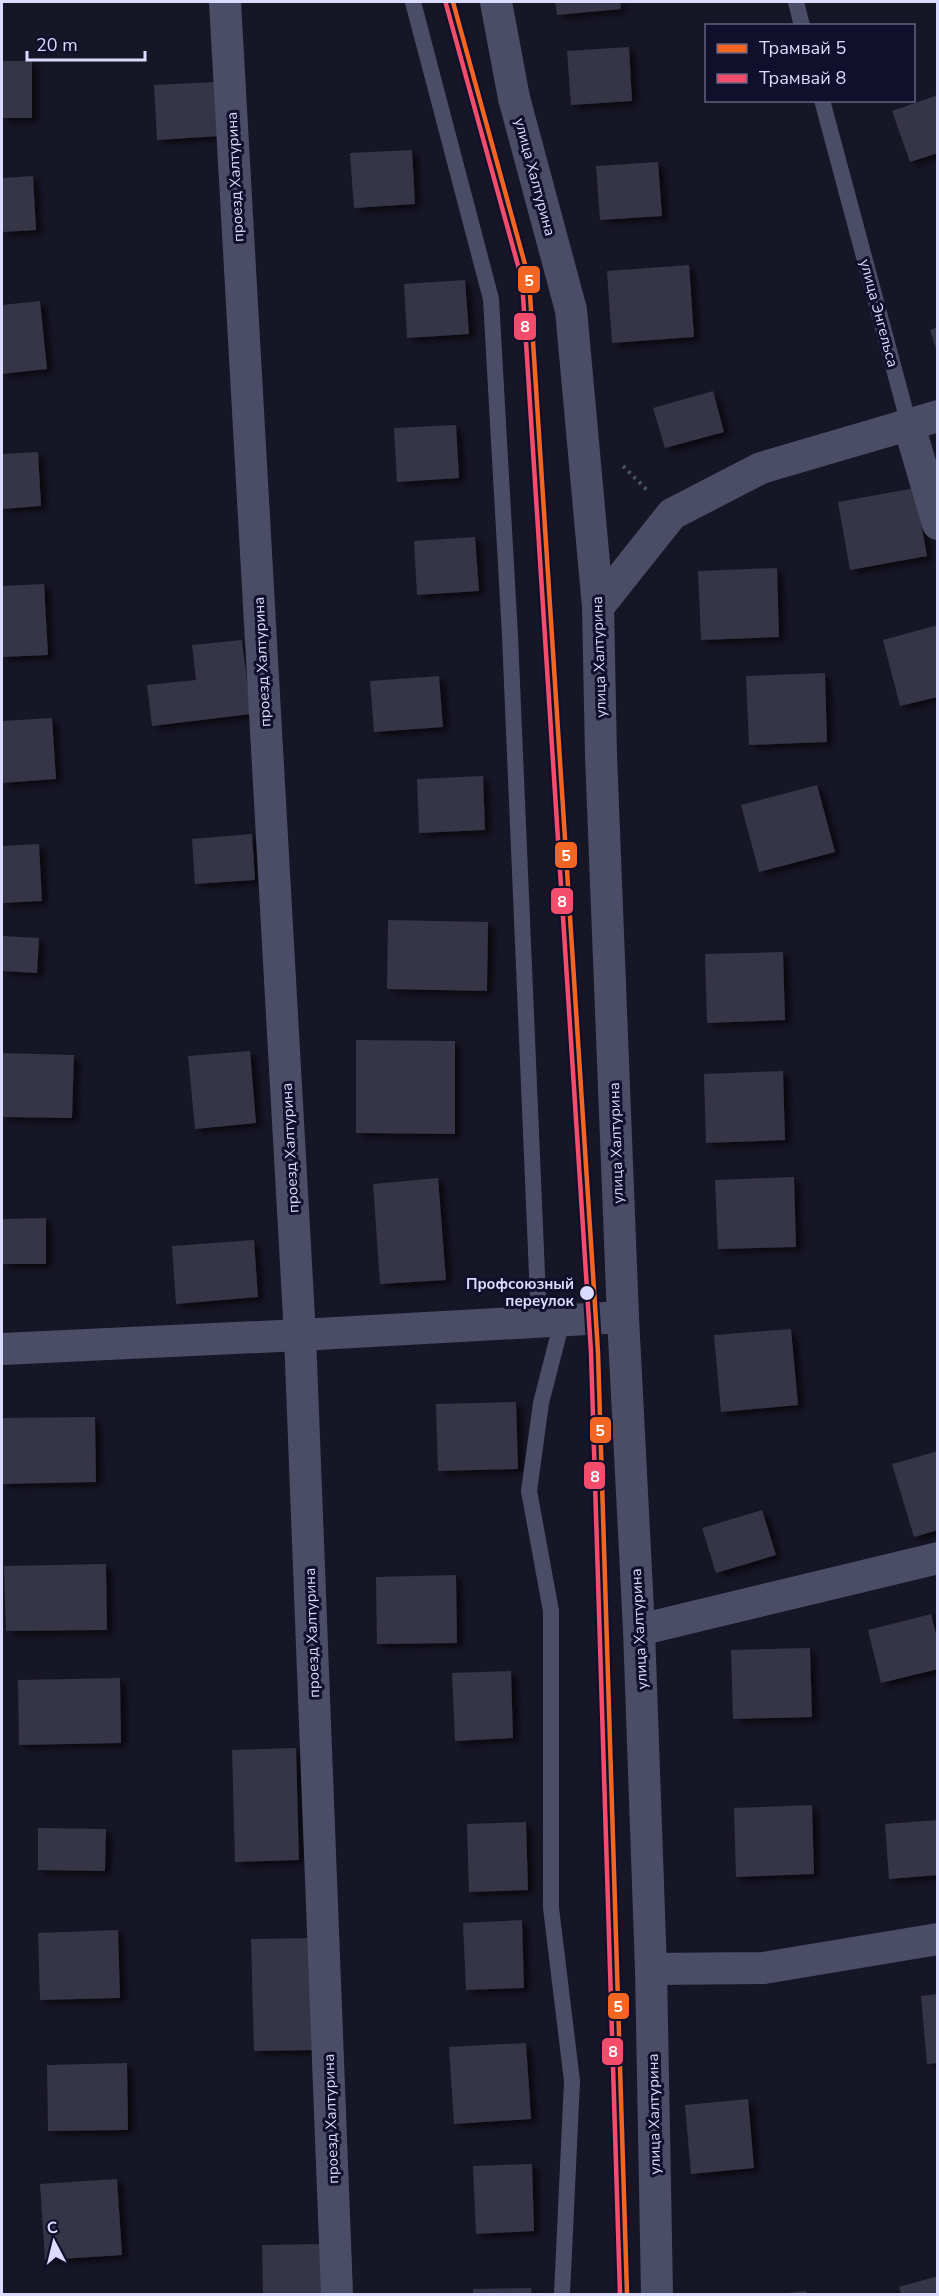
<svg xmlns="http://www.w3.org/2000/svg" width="939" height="2296" viewBox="0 0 939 2296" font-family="'Nunito Sans',sans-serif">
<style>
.building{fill:#353447;filter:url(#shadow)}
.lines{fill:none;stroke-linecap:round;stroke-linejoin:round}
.path{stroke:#435260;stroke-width:4;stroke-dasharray:3 4.5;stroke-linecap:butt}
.service{stroke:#4b4d67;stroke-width:16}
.minor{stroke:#4b4d67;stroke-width:32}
.tram-1-casing{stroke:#11102c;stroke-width:9}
.tram-2-casing{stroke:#11102c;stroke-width:9}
.tram-1{stroke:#f26522;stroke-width:4.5}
.tram-2{stroke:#f44d6c;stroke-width:4.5}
.stop-dot{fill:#dbdbff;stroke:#11102c;stroke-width:2}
.labels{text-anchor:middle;stroke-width:6;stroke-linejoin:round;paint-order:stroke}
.street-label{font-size:15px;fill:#dbdbff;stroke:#11102c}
.stop-label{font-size:15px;font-weight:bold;fill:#dbdbff;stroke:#11102c;text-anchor:end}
.line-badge{stroke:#11102c;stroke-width:2}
.badge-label{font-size:16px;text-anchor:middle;font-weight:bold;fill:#fff}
</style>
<defs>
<filter id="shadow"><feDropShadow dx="6" dy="4" stdDeviation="3" flood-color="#0009"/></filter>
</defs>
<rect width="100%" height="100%" fill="#171626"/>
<g class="building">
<path d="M555 2H620L621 9 557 15Z"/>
<path d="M629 47 632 101 571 105 567 51Z"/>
<rect x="2" y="61" width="30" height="57"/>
<path d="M215 82 219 136 157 140 154 85Z"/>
<path d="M938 95V153L910 162 892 111Z"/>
<path d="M412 150 415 204 354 208 350 153Z"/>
<path d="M658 162 662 216 600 220 596 166Z"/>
<path d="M33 176 36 230 2 232V178Z"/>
<path d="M689 265 694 337 612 343 607 271Z"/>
<path d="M465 280 469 334 407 338 404 284Z"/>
<path d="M40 301 47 369 2 374V305Z"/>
<path d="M938 327V352H937L930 330Z"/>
<path d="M713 391 724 432 665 448 653 408Z"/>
<path d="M456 425 459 478 397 482 394 428Z"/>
<path d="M38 452 41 506 2 509V454Z"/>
<path d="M915 488 927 556 850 570 838 502Z"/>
<path d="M475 537 479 591 417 595 414 541Z"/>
<path d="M777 568 779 637 701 640 698 571Z"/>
<path d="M44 584 48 655 2 657V586Z"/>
<path d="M938 625V697L900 706 883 640Z"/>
<path d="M242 640 251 714 152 726 147 685 196 680 192 645Z"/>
<path d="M825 673 827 742 749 745 746 676Z"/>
<path d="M439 676 443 727 374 732 370 681Z"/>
<path d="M52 718 56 779 2 783V721Z"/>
<path d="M483 776 485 830 419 833 417 779Z"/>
<path d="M817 785 835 852 759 872 741 805Z"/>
<path d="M252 834 255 880 195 884 192 839Z"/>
<path d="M39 844 42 901 2 903V846Z"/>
<path d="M388 920 488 922 487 991 387 989Z"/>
<path d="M2 936 39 938 37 973 2 971Z"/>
<path d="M783 952 785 1020 707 1023 705 954Z"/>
<path d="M356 1040 455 1041V1134L356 1133Z"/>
<path d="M250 1051 256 1123 195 1129 188 1056Z"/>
<path d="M2 1053 74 1055 72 1118 2 1117Z"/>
<path d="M783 1071 785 1140 706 1143 704 1074Z"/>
<path d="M794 1177 796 1247 718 1249 715 1180Z"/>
<path d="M438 1178 446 1280 380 1284 373 1184Z"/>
<path d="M46 1218V1264H2V1219Z"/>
<path d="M254 1240 258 1297 176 1304 172 1246Z"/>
<path d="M791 1329 798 1405 721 1412 714 1335Z"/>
<path d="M516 1402 518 1469 438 1471 436 1404Z"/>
<path d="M95 1417 96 1482 2 1484V1418Z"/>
<path d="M938 1451V1530L914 1537 892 1464Z"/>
<path d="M762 1510 776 1555 716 1573 702 1528Z"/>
<path d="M106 1564 107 1630 6 1631 4 1566Z"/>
<path d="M456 1575 457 1643 377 1644 376 1577Z"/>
<path d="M931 1614 938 1642V1669L881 1683 868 1630Z"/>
<path d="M810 1648 812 1717 733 1719 731 1650Z"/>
<path d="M511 1671 513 1738 455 1741 452 1673Z"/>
<path d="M120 1678 121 1743 19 1745 18 1680Z"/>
<path d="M296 1748 299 1860 235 1862 232 1750Z"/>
<path d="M812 1805 814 1874 736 1877 734 1808Z"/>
<path d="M938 1820V1875L889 1879 885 1824Z"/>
<path d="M526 1822 528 1890 469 1892 467 1824Z"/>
<path d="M38 1828 106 1829 105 1871 38 1870Z"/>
<path d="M522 1920 524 1988 466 1990 463 1923Z"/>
<path d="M118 1930 120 1998 40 2000 38 1933Z"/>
<path d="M315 1938 318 2050 254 2051 251 1939Z"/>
<path d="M938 1994V2063L927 2064 921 1996Z"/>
<path d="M526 2043 531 2119 454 2124 449 2047Z"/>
<path d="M127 2063 128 2130 48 2131 47 2065Z"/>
<path d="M748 2099 754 2168 691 2174 685 2105Z"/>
<path d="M532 2164 534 2231 476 2234 473 2166Z"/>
<path d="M117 2179 122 2255 45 2260 40 2184Z"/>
<path d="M325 2244 327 2294H263L262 2245Z"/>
<path d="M938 2276V2294H901L899 2287Z"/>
<path d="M531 2288 532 2294H473V2289Z"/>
<path d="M806 2291 807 2294H787V2293Z"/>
</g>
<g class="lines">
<path class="path" d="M623 466 647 490"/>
<g class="service">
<path d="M413 2 491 299 510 636 539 1322"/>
<path d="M796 2 802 26"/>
<path d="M822 100 909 425"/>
<path d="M562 1321 541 1403 529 1491 551 1611V1908L572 2081 562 2294"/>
</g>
<g class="minor">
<path d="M225 2 300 1335 337 2294"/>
<path d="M496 2 514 98 571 310 598 607 601 755 623 1317 639 1630 651 1969 657 2294"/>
<path d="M909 425 938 524"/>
<path d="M598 607 672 514 761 468 938 416"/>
<path d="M2 1349 300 1335 623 1317"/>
<path d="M639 1630 938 1558"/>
<path d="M651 1969 764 1968 938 1939"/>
</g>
<g class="tram-1-casing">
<path id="tram-1" d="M453 2 529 279 598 1352 627 2294"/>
</g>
<g class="tram-2-casing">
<path id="tram-2" d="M446 4 522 280 591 1352 620 2294"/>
</g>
<use href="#tram-1" class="tram-1"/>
<use href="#tram-2" class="tram-2"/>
</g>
<circle class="stop-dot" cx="587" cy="1293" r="8"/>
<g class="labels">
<g class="street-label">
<text transform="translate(235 177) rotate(-93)" y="5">проезд Халтурина</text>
<text transform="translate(535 177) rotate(75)" y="5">улица Халтурина</text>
<text transform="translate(879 313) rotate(75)" y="5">улица Энгельса</text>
<text transform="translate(599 657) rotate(-92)" y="5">улица Халтурина</text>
<text transform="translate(262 662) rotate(-93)" y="5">проезд Халтурина</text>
<text transform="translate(616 1143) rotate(-92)" y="5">улица Халтурина</text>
<text transform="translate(290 1148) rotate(-93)" y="5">проезд Халтурина</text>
<text transform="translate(639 1629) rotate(-93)" y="5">улица Халтурина</text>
<text transform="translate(312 1633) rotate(-92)" y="5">проезд Халтурина</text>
<text transform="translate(654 2114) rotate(-91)" y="5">улица Халтурина</text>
<text transform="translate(331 2119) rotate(-92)" y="5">проезд Халтурина</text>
</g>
<g class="stop-label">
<text x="574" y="1289">Профсоюзный<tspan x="574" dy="17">переулок</tspan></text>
</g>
</g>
<g class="line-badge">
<rect x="517" y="265" width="24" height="29" rx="6" fill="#f26522"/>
<rect x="513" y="312" width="24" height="29" rx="6" fill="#f44d6c"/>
<rect x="554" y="841" width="24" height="28" rx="6" fill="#f26522"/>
<rect x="550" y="887" width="24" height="28" rx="6" fill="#f44d6c"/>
<rect x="589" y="1416" width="23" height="28" rx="6" fill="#f26522"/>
<rect x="583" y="1461" width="23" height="29" rx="6" fill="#f44d6c"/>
<rect x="607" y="1992" width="23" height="28" rx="6" fill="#f26522"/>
<rect x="601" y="2037" width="23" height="29" rx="6" fill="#f44d6c"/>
</g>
<g class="badge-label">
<text x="529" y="286">5</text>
<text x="525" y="332">8</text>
<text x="566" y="861">5</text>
<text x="562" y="907">8</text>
<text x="600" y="1436">5</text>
<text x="595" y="1482">8</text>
<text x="618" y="2012">5</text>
<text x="613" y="2057">8</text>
</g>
<rect width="939" height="2296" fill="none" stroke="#dbdbff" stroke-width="6"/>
<rect x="705" y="24" width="210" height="78" fill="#11102c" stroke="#626180" stroke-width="1.5"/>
<rect x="717" y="44" width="30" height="9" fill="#f26522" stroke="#626180" stroke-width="1.5"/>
<text x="759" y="54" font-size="18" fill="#dbdbff">Трамвай 5</text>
<rect x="717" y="74" width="30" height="9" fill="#f44d6c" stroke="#626180" stroke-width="1.5"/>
<text x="759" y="84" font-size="18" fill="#dbdbff">Трамвай 8</text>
<g transform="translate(54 2242) rotate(353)" stroke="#11102c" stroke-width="4.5" paint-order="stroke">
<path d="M0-4.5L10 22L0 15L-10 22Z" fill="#dbdbff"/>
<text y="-9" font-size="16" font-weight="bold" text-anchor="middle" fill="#dbdbff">С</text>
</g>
<path d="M27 51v9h118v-9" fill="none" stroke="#dbdbff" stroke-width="3"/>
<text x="36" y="51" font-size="18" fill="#dbdbff" stroke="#11102c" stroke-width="4.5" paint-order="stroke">20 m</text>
</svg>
